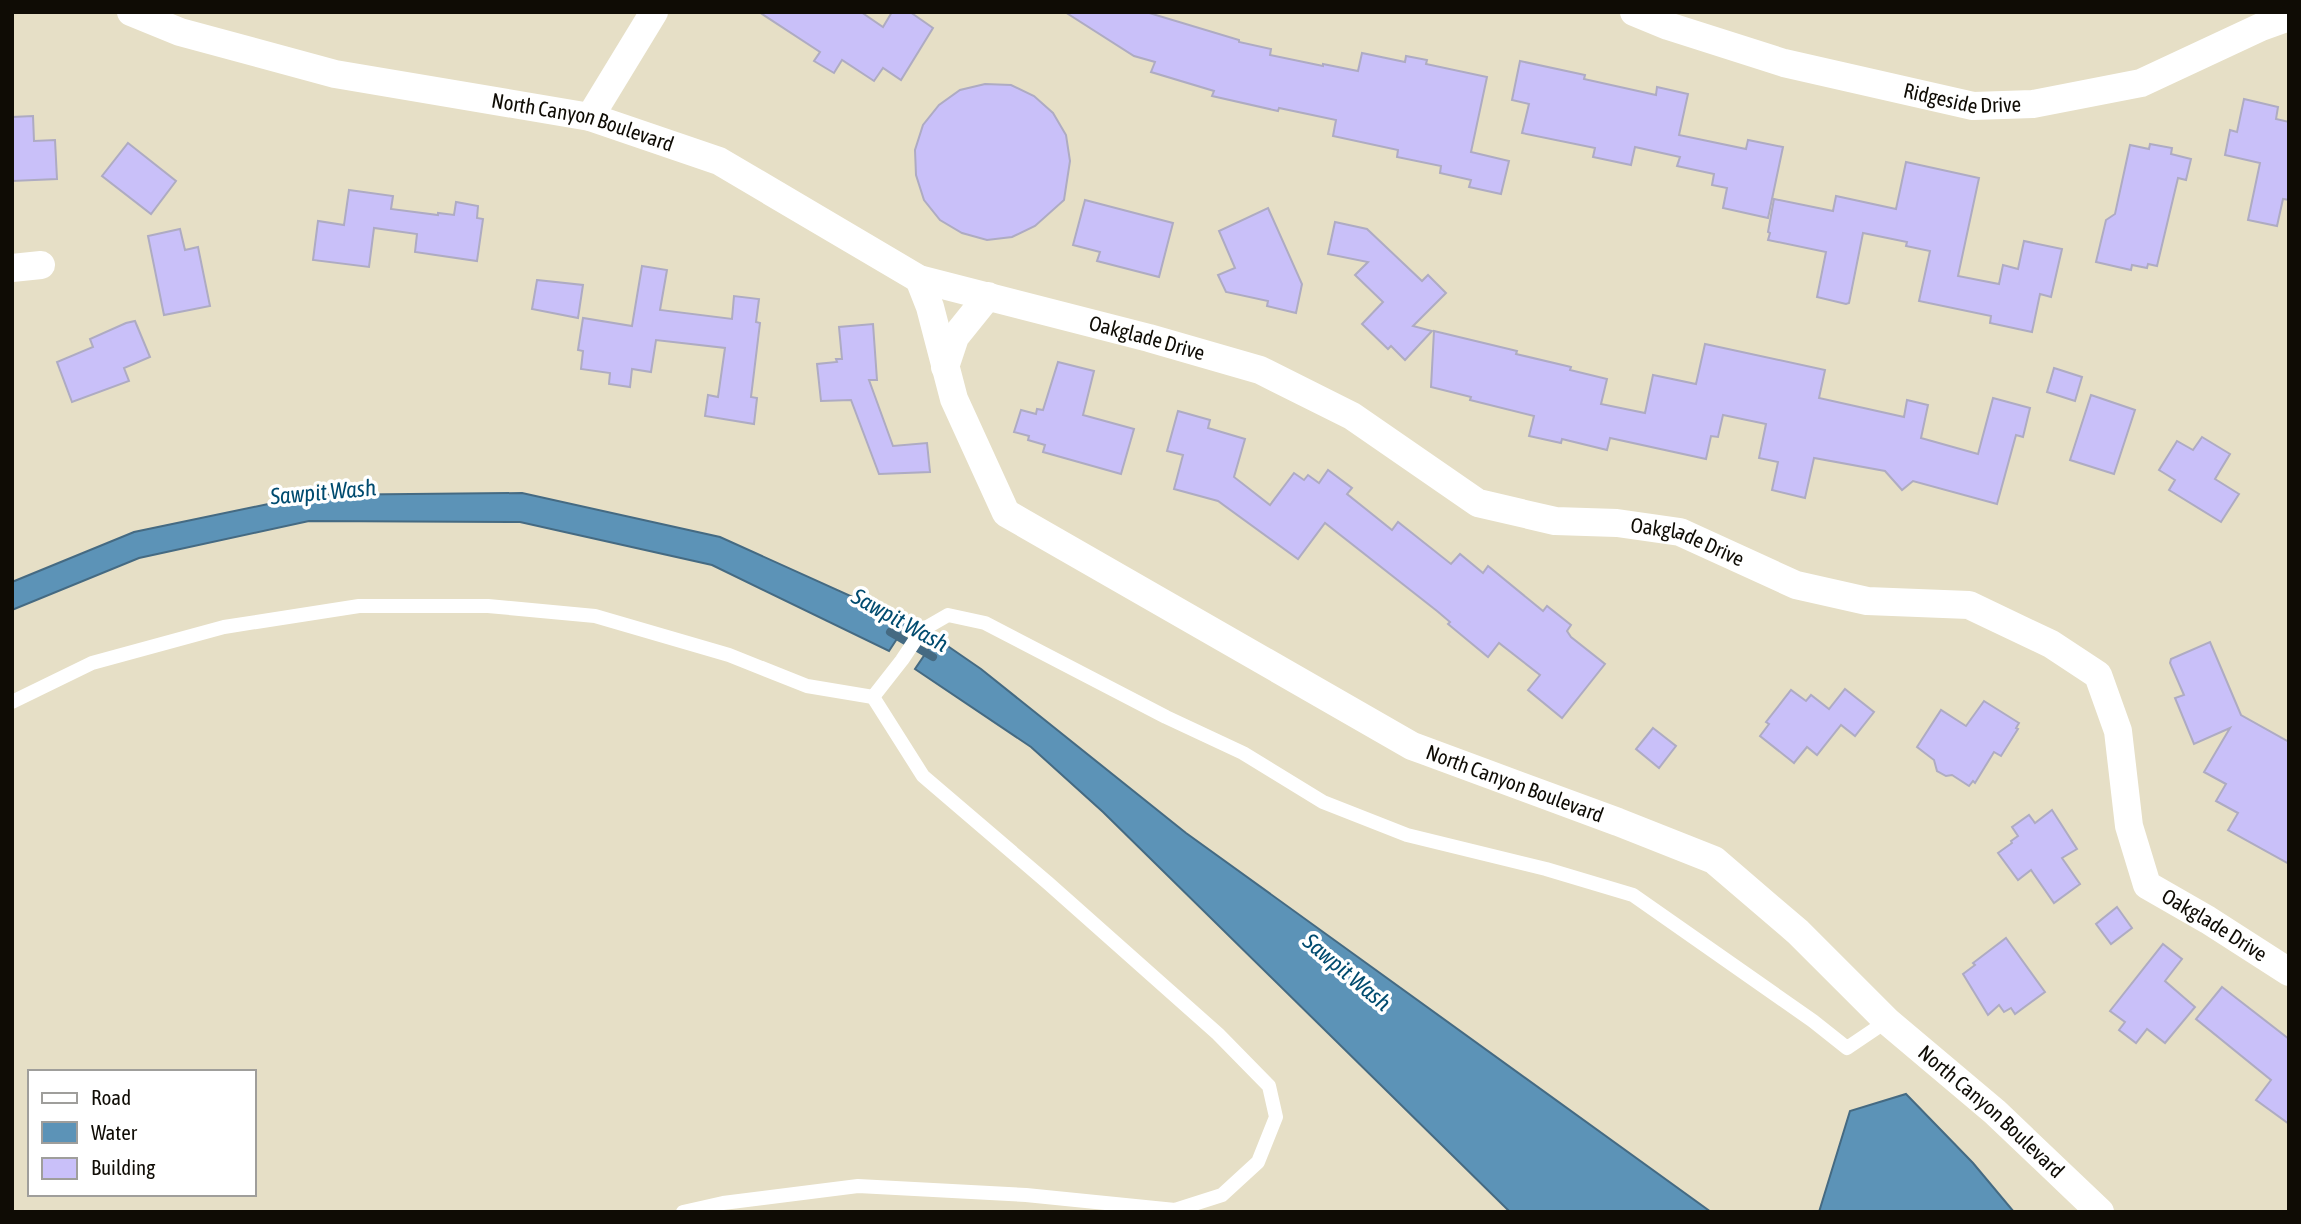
<svg xmlns="http://www.w3.org/2000/svg" width="2301" height="1224" viewBox="0 0 2301 1224" font-family="'Asap Condensed',sans-serif">
<style>
.water{fill:#5c93b7;stroke:#456a82;stroke-width:2}
.lines{fill:none;stroke-linecap:round;stroke-linejoin:round}
.stream{stroke:#456a82;stroke-width:8}
.building{fill:#c9c0f9;stroke:#aeabc2;stroke-width:2}
.lane{stroke:#fff;stroke-width:14}
.street{stroke:#fff;stroke-width:28}
.labels{text-anchor:middle;stroke-width:7;stroke-linejoin:round;paint-order:stroke}
.street-label{font-size:21px;fill:#0f0c05;stroke:#fff}
.water-label{font-size:23px;font-style:italic;fill:#004b6f;stroke:#fff}
</style>
<rect width="100%" height="100%" fill="#e6dfc6"/>
<g class="water">
<path d="M522 493 720 537 908 622 889 651 712 565 520 522 309 521 139 558 12 610V582L134 532 311 495Z"/>
<path d="M936 638 981 669 1186 833 1711 1212H1510L1103 812 1031 747 915 669Z"/>
<path d="M1906 1094 1973 1163 2014 1212H1819L1850 1111Z"/>
</g>
<g class="lines">
<path class="stream" d="M890 632 933 657"/>
</g>
<g class="building">
<path d="M759 12H861L883 27 892 12H910L933 28 901 80 883 68 874 81 842 60 834 73 814 61 820 52Z"/>
<path d="M1065 12H1146L1239 40V42L1271 49 1270 55 1323 66V64L1358 71 1362 53 1405 62 1406 56 1427 60 1426 64 1487 77 1471 152 1509 161 1501 194 1469 187 1471 180 1440 173 1441 166 1397 157 1398 150 1333 136 1336 120 1279 108 1278 111 1212 96 1214 91 1151 72 1155 62 1134 56Z"/>
<path d="M1520 61 1585 75 1584 79 1656 95 1657 87 1688 94 1679 135 1746 149 1748 140 1783 147 1768 218 1723 208 1727 188 1712 185 1714 174 1677 166 1680 157 1635 147 1631 165 1593 157 1595 148 1522 133 1529 104 1512 100Z"/>
<path d="M985 84 1011 85 1034 96 1053 113 1066 135 1070 161 1064 200 1035 226 1012 237 987 240 962 233 940 220 924 200 916 175 915 150 923 125 939 105 960 90Z"/>
<path d="M2244 99 2278 107 2276 119 2289 122V200L2283 199 2277 226 2248 220 2260 163 2225 155 2230 130 2237 132Z"/>
<path d="M33 116 34 141 55 140 57 179 12 181V117Z"/>
<path d="M128 143 176 181 151 214 102 176Z"/>
<path d="M2150 144 2172 148 2171 154 2191 159 2186 180 2178 178 2157 266 2148 264 2147 268 2132 265 2131 270 2096 262 2106 220 2115 214 2130 145 2149 149Z"/>
<path d="M1906 162 1979 178 1958 276 1999 284 2003 265 2018 269 2024 241 2062 249 2051 297 2040 294 2032 332 1990 323 1991 316 1919 301 1930 251 1906 246 1907 242 1863 233 1849 303 1846 304 1817 297 1826 252 1768 240 1770 233 1768 232 1774 199 1833 211 1836 196 1896 209Z"/>
<path d="M349 190 393 196 391 209 438 215V213L454 215 456 202 478 206 477 218 483 219 477 261 415 252 417 234 374 228 369 267 313 260 318 221 344 225Z"/>
<path d="M1085 200 1173 223 1159 277 1097 261 1100 252 1073 245Z"/>
<path d="M1268 208 1302 284 1296 313 1267 306 1268 301 1226 292 1218 275 1235 268 1219 231Z"/>
<path d="M1335 222 1367 229 1422 281 1428 275 1446 293 1413 326 1432 331 1405 360 1391 346 1388 349 1362 324 1383 302 1355 275 1368 262 1328 254Z"/>
<path d="M180 229 185 250 198 247 210 306 164 315 148 236Z"/>
<path d="M642 266 667 270 660 310 732 319 734 296 759 299 756 322 760 323 751 397 757 398 754 424 705 416 708 395 718 397 725 348 656 340 651 372 632 369 630 387 609 384 610 373 581 369 583 351 578 350 583 318 632 326Z"/>
<path d="M537 280 583 285 578 318 532 309Z"/>
<path d="M135 321 150 357 124 368 129 381 72 402 57 362 93 347 90 339 126 323Z"/>
<path d="M873 324 877 380H869L893 446 927 443 930 472 879 474 851 400 821 401 817 364 837 362 836 359H842L839 327Z"/>
<path d="M1434 331 1517 351 1516 354 1571 367 1570 370 1607 379 1601 404 1645 413 1653 375 1696 384 1705 344 1825 370 1819 398 1904 417 1907 400 1928 405 1921 438 1978 454 1993 398 2030 408 2023 437 2016 435 1997 504 1913 481 1902 490 1885 471 1814 458 1805 498 1772 490 1778 462 1759 458 1766 424 1723 415 1718 437 1711 436 1706 459 1610 438 1607 450 1562 439 1561 443 1529 436 1534 416 1470 400 1471 397 1431 387Z"/>
<path d="M1058 362 1094 371 1083 415 1134 429 1121 474 1043 452 1045 445 1028 440 1029 436 1014 432 1021 410 1036 414 1037 409 1043 410Z"/>
<path d="M2054 368 2082 377 2075 401 2047 392Z"/>
<path d="M2091 395 2135 410 2114 474 2070 460Z"/>
<path d="M1178 411 1210 420 1208 428 1245 439 1234 477 1270 505 1294 473 1304 480 1308 475 1319 483 1328 470 1352 488 1347 494 1392 530 1398 522 1451 564 1460 554 1483 573 1488 566 1543 611 1547 606 1571 625 1567 631 1571 637 1605 664 1562 718 1528 690 1540 675 1499 643 1488 657 1448 624 1450 622 1437 611 1325 523 1298 559 1218 501 1174 489 1183 455 1167 451Z"/>
<path d="M2202 437 2230 454 2215 479 2239 494 2221 522 2169 490 2175 480 2159 470 2177 441 2193 450Z"/>
<path d="M2210 642 2241 715 2289 742V864L2228 830 2238 813 2216 801 2226 784 2204 772 2230 728 2194 744 2175 698 2184 695 2170 663 2171 659Z"/>
<path d="M1845 689 1874 712 1855 736 1841 725 1817 755 1807 747 1794 763 1760 736 1769 724 1766 722 1791 690 1806 701 1811 695 1829 709Z"/>
<path d="M1984 701 2019 723 2016 728 2018 729 2001 756 1994 752 1975 783 1973 781 1969 786 1952 775 1946 776 1937 771 1934 760 1917 747 1941 710 1966 726Z"/>
<path d="M1653 728 1676 746 1659 768 1636 749Z"/>
<path d="M2052 810 2077 849 2062 858 2080 884 2054 903 2031 870 2018 880 1998 853 2012 843 2011 841 2018 836 2012 827 2029 815 2035 823Z"/>
<path d="M2117 907 2132 928 2111 944 2096 924Z"/>
<path d="M2006 938 2045 992 2015 1014 2011 1008 2004 1012 1999 1005 1988 1015 1963 974 1975 965 1973 963Z"/>
<path d="M2163 944 2182 959 2165 981 2195 1007 2165 1043 2147 1029 2136 1043 2119 1030 2125 1022 2110 1011Z"/>
<path d="M2222 987 2289 1039V1124L2256 1100 2271 1080 2196 1019Z"/>
</g>
<g class="lines">
<g class="lane">
<path d="M12 702 92 663 224 627 359 606H488L595 616 729 655 807 686 873 697 902 660 922 630 948 615 985 623 1166 717 1243 753 1323 802 1407 835 1546 869 1633 895 1813 1021 1847 1048 1887 1021"/>
<path d="M683 1212 723 1203 858 1186 1026 1195 1175 1210 1222 1195 1258 1162 1276 1117 1269 1086 1218 1034 1048 883 923 776 873 697"/>
</g>
<g class="street">
<path id="s1" d="M131 12 180 32 335 74 590 117 719 161 919 279 1149 338 1260 370 1352 416 1478 503 1555 521 1617 523 1680 532 1796 585 1867 601 1969 605 2051 644 2098 675 2118 731 2129 826 2147 885 2208 920 2289 972"/>
<path id="s2" d="M1634 12 1668 26 1784 63 1973 106 2033 104 2141 83 2261 27 2289 17"/>
<path d="M590 117 654 12"/>
<path d="M12 268 41 265"/>
<path id="s3" d="M919 279 930 307 954 399 1006 513 1412 746 1618 822 1714 860 1798 932 1887 1021 1995 1112 2100 1212"/>
<path d="M945 367 955 337 988 296"/>
</g>
</g>
<g class="labels">
<g class="street-label">
<text dy="7" stroke="none"><textPath href="#s2" startOffset="341">Ridgeside Drive</textPath></text>
<text dy="7" stroke="none"><textPath href="#s1" startOffset="466">North Canyon Boulevard</textPath></text>
<text dy="7" stroke="none"><textPath href="#s1" startOffset="1076">Oakglade Drive</textPath></text>
<text dy="7" stroke="none"><textPath href="#s1" startOffset="1664">Oakglade Drive</textPath></text>
<text dy="7" stroke="none"><textPath href="#s3" startOffset="828">North Canyon Boulevard</textPath></text>
<text dy="7" stroke="none"><textPath href="#s1" startOffset="2399">Oakglade Drive</textPath></text>
<text dy="7" stroke="none"><textPath href="#s3" startOffset="1416">North Canyon Boulevard</textPath></text>
</g>
<g class="water-label">
<text transform="translate(323 492) rotate(-5)" y="8">Sawpit Wash</text>
<text transform="translate(900 620) rotate(29)" y="8">Sawpit Wash</text>
<text transform="translate(1347 972) rotate(40)" y="8">Sawpit Wash</text>
</g>
</g>
<rect width="2301" height="1224" fill="none" stroke="#0f0c05" stroke-width="28"/>
<rect x="28" y="1070" width="228" height="126" fill="#ffffff" stroke="#9f9e9b" stroke-width="2"/>
<rect x="42" y="1093" width="35" height="10" fill="#ffffff" stroke="#9f9e9b" stroke-width="2"/>
<text x="91" y="1105" font-size="21" fill="#0f0c05">Road</text>
<rect x="42" y="1122" width="35" height="21" fill="#5c93b7" stroke="#9f9e9b" stroke-width="2"/>
<text x="91" y="1140" font-size="21" fill="#0f0c05">Water</text>
<rect x="42" y="1158" width="35" height="21" fill="#c9c0f9" stroke="#9f9e9b" stroke-width="2"/>
<text x="91" y="1175" font-size="21" fill="#0f0c05">Building</text>
</svg>
